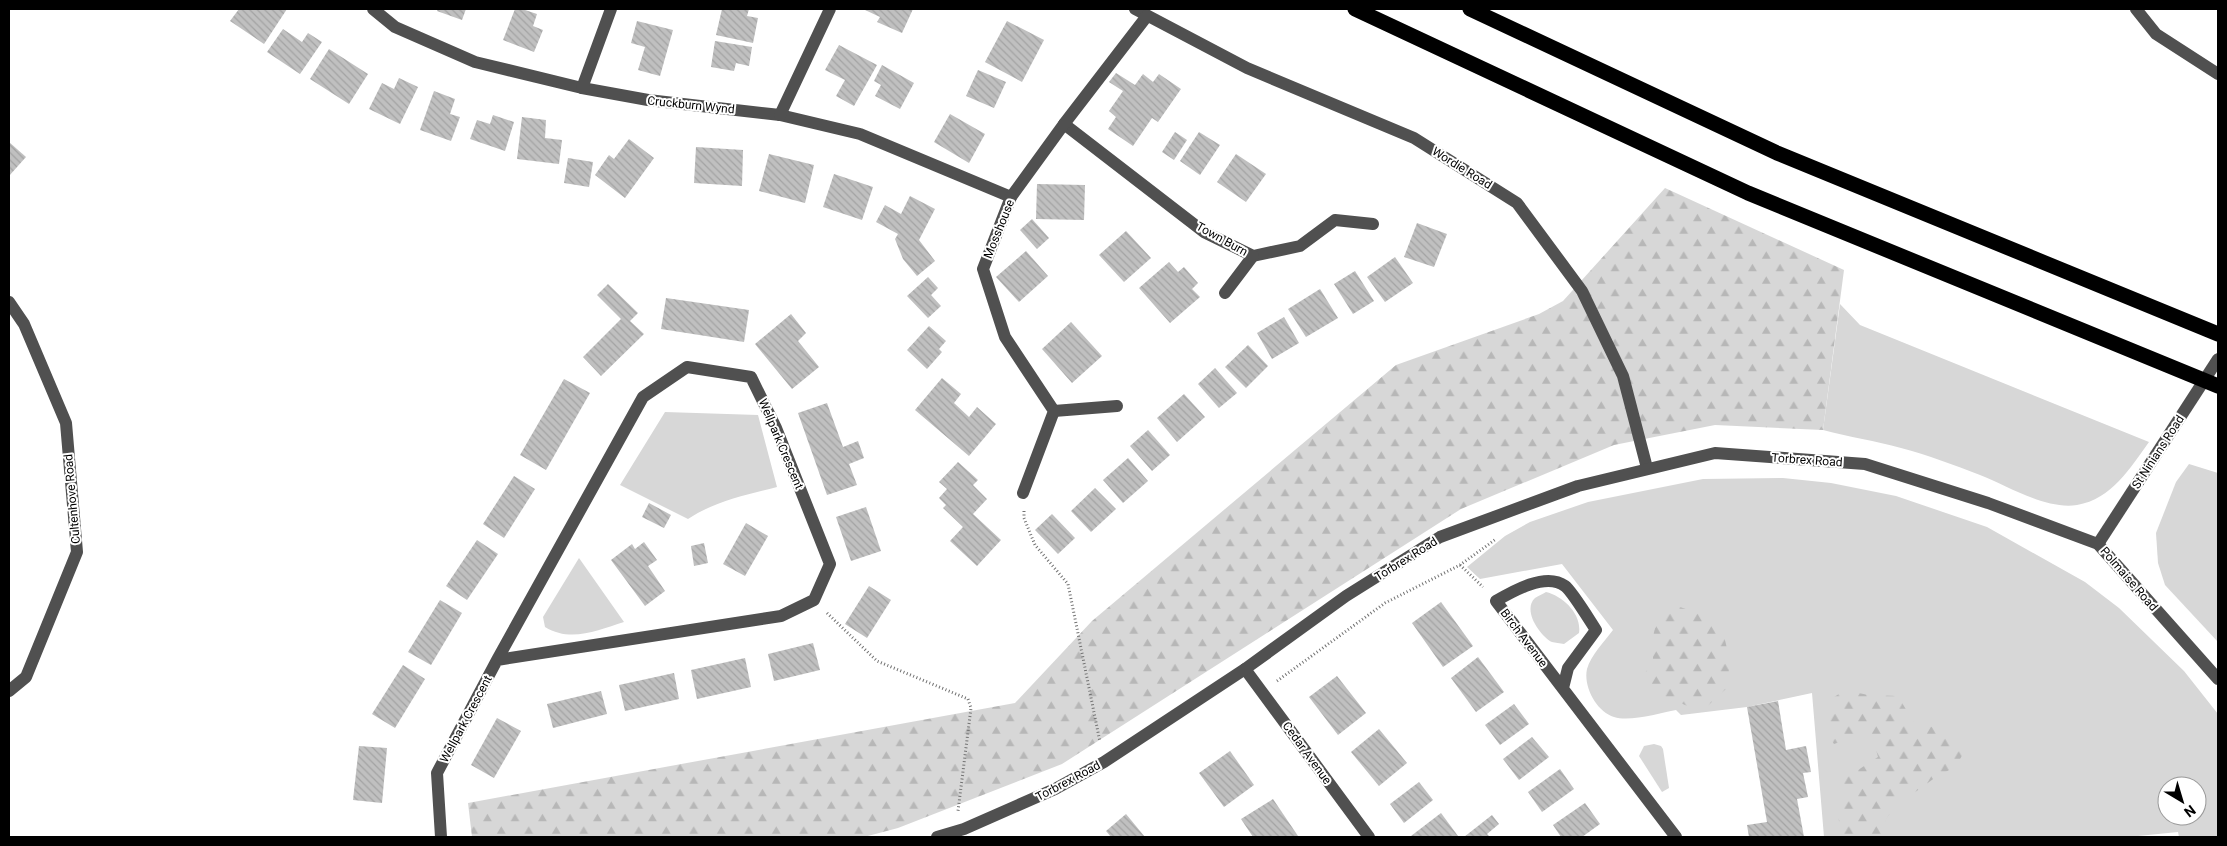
<svg xmlns="http://www.w3.org/2000/svg" width="2227" height="846" viewBox="0 0 2227 846" font-family="Roboto,sans-serif">
<style>
.grass{fill:#d7d7d7;fill-rule:evenodd}
.forest{fill:url(#forest-firs)}
.building{fill:url(#building-back-hatch)}
.lines{fill:none;stroke-linecap:round;stroke-linejoin:round}
.path{stroke:#727272;stroke-width:3;stroke-dasharray:1 2.5;stroke-linecap:butt}
.minor{stroke:#505050;stroke-width:12}
.highway{stroke:#000;stroke-width:15}
.labels{text-anchor:middle;stroke-width:4;stroke-linejoin:round;paint-order:stroke}
.street-label{font-size:12px;fill:#000;stroke:#fff}
</style>
<defs>
<pattern id="forest-firs" width="22" height="20" patternUnits="userSpaceOnUse" patternTransform="scale(1.25)"><rect width="22" height="20" fill="#d7d7d7"/><path d="M5 1l3.5 6h-7zM16 11l3.5 6h-7z" fill="#b7b7b7"/></pattern>
<pattern id="building-back-hatch" width="6" height="6" patternUnits="userSpaceOnUse" patternTransform="scale(1.25)"><rect width="6" height="6" fill="#c0c0c0"/><path d="M-1 5l2 2M0 0l6 6M5-1l2 2" fill="none" stroke="#a3a3a3"/></pattern>
</defs>
<rect width="100%" height="100%" fill="#fff"/>
<g class="grass">
<path d="M1840 304 1860 325 2149 442C2130 468 2112 499 2077 505 2046 510 2008 486 1980 475 1954 465 1928 455 1901 448 1876 441 1849 437 1823 430Z"/>
<path d="M665 412 758 415 777 487C746 495 715 501 688 519L620 485Z"/>
<path d="M2189 464 2218 473V642L2165 585 2158 563 2156 533 2176 482Z"/>
<path d="M1783 478 1831 483 1896 496 1987 527 2085 582 2119 608 2184 671 2218 714V837H2179L2178 832 2128 837H1824L1812 693 1747 707 1681 715 1676 710C1660 713 1630 722 1614 717 1597 712 1583 687 1587 669 1591 655 1604 642 1613 630L1562 564 1480 579 1467 567 1505 536 1530 522 1588 502 1703 479ZM2167 786H2197V816H2167Z"/>
<path d="M579 558 624 622C598 630 571 643 545 627L543 617Z"/>
<path d="M1546 592C1563 596 1582 614 1579 633L1564 644C1560 643 1555 643 1552 642 1540 636 1522 610 1535 598 1538 596 1543 594 1546 592Z"/>
<path d="M1654 744 1661 746 1663 749 1669 788 1662 792 1639 756 1644 746Z"/>
</g>
<g class="forest">
<path d="M1665 188 1844 270 1823 430 1715 425 1614 445 1461 509 1062 764 898 828 864 837H472L468 803 1015 703 1092 621 1396 365 1539 314 1563 301Z"/>
<path d="M1680 607 1706 616 1724 636 1730 661 1727 688 1701 712 1676 701 1658 702 1646 686 1643 675 1653 663C1654 632 1648 622 1680 607Z"/>
<path d="M1845 690 1868 695 1898 696 1914 723C1940 728 1950 729 1965 751L1955 767 1936 777 1896 806 1885 820 1888 837H1841L1838 814 1841 796V781L1878 757 1875 746 1862 736 1848 739 1834 744 1825 731 1828 701Z"/>
</g>
<g class="building">
<path d="M239 9H287L264 44 230 21Z"/>
<path d="M438 9H466L462 20 437 11Z"/>
<path d="M515 9H522L537 14 533 26 543 30 534 52 503 40Z"/>
<path d="M722 9H749L747 16 758 18 753 43 716 35Z"/>
<path d="M863 9H913L902 33 877 22 880 17Z"/>
<path d="M637 21 673 30 660 76 638 70 645 47 631 43Z"/>
<path d="M1007 21 1044 40 1022 82 985 62Z"/>
<path d="M283 29 302 42 308 33 322 42 300 74 267 52Z"/>
<path d="M715 41 752 47 749 66 736 63 734 71 711 67Z"/>
<path d="M839 45 877 65 854 106 836 96 845 80 825 70Z"/>
<path d="M329 49 368 74 349 104 310 79Z"/>
<path d="M882 65 914 83 900 109 875 96 881 85 874 81Z"/>
<path d="M978 70 1006 82 994 108 966 96Z"/>
<path d="M1116 73 1135 85 1143 74 1153 82 1159 74 1181 89 1158 122 1152 118 1133 146 1108 129 1116 117 1109 111 1123 91 1109 82Z"/>
<path d="M399 78 418 87 400 124 369 109 382 83 394 89Z"/>
<path d="M434 91 455 99 450 114 460 117 451 141 420 130Z"/>
<path d="M950 114 985 134 969 163 934 142Z"/>
<path d="M493 115 514 122 505 151 470 139 477 120 490 124Z"/>
<path d="M522 117 546 120 545 138 562 140 559 164 517 159Z"/>
<path d="M1175 132 1187 140 1174 160 1162 152Z"/>
<path d="M1199 132 1220 145 1200 175 1180 161Z"/>
<path d="M629 139 654 158 625 198 595 175 609 155 614 159Z"/>
<path d="M9 142 26 157 9 176Z"/>
<path d="M696 147 743 150 742 186 694 183Z"/>
<path d="M769 154 814 165 805 203 759 191Z"/>
<path d="M1236 154 1266 174 1246 202 1217 182Z"/>
<path d="M568 158 593 162 589 187 564 183Z"/>
<path d="M834 174 873 187 862 220 823 207Z"/>
<path d="M1037 184 1085 185 1084 220 1036 219Z"/>
<path d="M910 196 935 209 919 240 935 261 917 276 903 259 895 239 898 234 876 222 885 205 901 214Z"/>
<path d="M1032 219 1049 238 1037 249 1020 230Z"/>
<path d="M1417 223 1447 234 1434 267 1404 257Z"/>
<path d="M1126 231 1151 258 1124 282 1099 255Z"/>
<path d="M1026 251 1048 276 1019 302 996 277Z"/>
<path d="M1395 257 1413 283 1385 302 1367 277Z"/>
<path d="M1169 262 1178 272 1184 267 1198 283 1192 289 1200 297 1170 323 1139 288Z"/>
<path d="M1355 271 1374 301 1353 314 1334 284Z"/>
<path d="M928 277 938 288 931 295 941 306 928 318 907 296Z"/>
<path d="M608 284 638 313 630 321 644 334 601 376 583 357 621 319 597 295Z"/>
<path d="M1320 289 1338 318 1306 337 1288 309Z"/>
<path d="M666 298 749 310 744 342 661 329Z"/>
<path d="M791 314 806 333 798 341 819 367 792 389 755 344Z"/>
<path d="M1284 317 1299 343 1272 359 1257 333Z"/>
<path d="M1071 322 1102 356 1072 383 1042 349Z"/>
<path d="M929 326 946 341 939 349 942 352 927 369 907 350Z"/>
<path d="M1248 345 1268 366 1246 388 1225 367Z"/>
<path d="M1215 368 1237 393 1219 408 1198 384Z"/>
<path d="M942 378 961 394 954 403 969 417 977 407 996 424 969 456 915 410Z"/>
<path d="M564 379 590 393 546 470 520 455Z"/>
<path d="M1184 394 1205 417 1177 442 1157 418Z"/>
<path d="M827 403 843 447 858 441 864 458 849 464 857 485 827 495 798 413Z"/>
<path d="M1148 430 1170 455 1152 471 1130 446Z"/>
<path d="M1128 458 1148 481 1123 503 1103 480Z"/>
<path d="M958 462 978 480 973 485 987 499 973 514 1001 540 977 566 950 541 963 527 943 508 946 505 939 498 947 489 939 482Z"/>
<path d="M514 476 535 489 504 538 483 524Z"/>
<path d="M1095 488 1116 509 1091 532 1071 511Z"/>
<path d="M649 503 671 515 664 528 642 517Z"/>
<path d="M866 507 881 551 851 561 836 517Z"/>
<path d="M1052 514 1075 538 1058 554 1035 530Z"/>
<path d="M746 523 768 536 745 576 723 564Z"/>
<path d="M477 540 498 554 467 600 446 586Z"/>
<path d="M644 542 657 560 648 566 665 591 645 606 611 560 632 544 635 549Z"/>
<path d="M704 543 708 563 694 566 691 546Z"/>
<path d="M869 586 891 600 867 638 845 624Z"/>
<path d="M440 600 462 613 431 665 408 652Z"/>
<path d="M1441 602 1473 646 1443 667 1412 623Z"/>
<path d="M813 643 820 670 774 681 768 654Z"/>
<path d="M1478 657 1504 692 1476 712 1451 678Z"/>
<path d="M745 658 751 687 697 699 691 670Z"/>
<path d="M403 665 425 679 395 728 372 714Z"/>
<path d="M674 673 679 699 625 711 619 685Z"/>
<path d="M1337 676 1366 713 1338 735 1309 697Z"/>
<path d="M601 691 607 714 553 728 547 704Z"/>
<path d="M1778 701 1786 750 1806 746 1811 772 1803 773 1808 797 1797 799 1804 837H1749L1747 825 1767 822 1747 707Z"/>
<path d="M1514 704 1529 724 1500 745 1485 725Z"/>
<path d="M497 718 521 731 494 778 471 765Z"/>
<path d="M1379 729 1407 763 1379 786 1351 752Z"/>
<path d="M1532 737 1549 757 1519 780 1503 759Z"/>
<path d="M359 746 387 748 382 803 353 800Z"/>
<path d="M1230 751 1254 785 1224 807 1199 773Z"/>
<path d="M1560 769 1574 789 1542 812 1528 792Z"/>
<path d="M1419 782 1433 800 1404 823 1390 804Z"/>
<path d="M1273 799 1298 836 1296 837H1253L1241 819Z"/>
<path d="M1585 803 1600 824 1582 837H1561L1553 825Z"/>
<path d="M1441 813 1458 836 1412 837 1411 836Z"/>
<path d="M1126 814 1145 837H1111L1106 831Z"/>
<path d="M1492 815 1499 824 1487 834 1490 837H1464Z"/>
</g>
<g class="lines">
<g class="path">
<path d="M1024 511V518L1035 545 1068 584 1100 742"/>
<path d="M1460 565 1483 587"/>
<path d="M827 613 877 661 968 699 971 708 958 811"/>
<path d="M1277 681 1385 603 1460 565 1496 539"/>
</g>
<g class="minor">
<path d="M373 9 395 27 475 62 582 88 648 100 780 115 860 134 1011 197"/>
<path d="M1135 9 1247 68 1414 138 1517 203 1582 291 1623 376 1647 468"/>
<path d="M2136 9 2156 34 2218 74"/>
<path d="M582 88 611 9"/>
<path d="M780 115 830 9"/>
<path d="M1064 124 1204 232 1253 256 1300 246 1335 220 1373 224"/>
<path d="M1225 293 1253 256"/>
<path d="M9 302 24 324 66 423 77 552 26 677 9 691"/>
<path d="M1054 411 1117 406"/>
<path d="M1023 493 1054 411 1005 337 983 269 1011 197 1064 124 1147 16"/>
<path d="M2098 544 2218 359"/>
<path d="M1245 669 1369 837"/>
<path d="M1563 688 1568 668 1596 630C1590 621 1572 591 1565 586 1546 572 1513 591 1496 601L1676 837"/>
<path d="M441 837 437 773 497 660 643 397 687 367 751 377 776 428 830 564 814 600 781 616 497 660"/>
<path d="M937 837 964 829 1055 789 1104 762 1245 669 1346 596 1440 537 1578 486 1715 453 1865 464 1988 503 2098 544 2218 679"/>
</g>
<g class="highway">
<path d="M1355 9 1748 193 2218 386"/>
<path d="M1470 9 1777 153 2218 334"/>
</g>
</g>
<g class="labels">
<g class="street-label">
<text transform="translate(691 105) rotate(6)" y="4">Cruckburn Wynd</text>
<text transform="translate(1462 168) rotate(32)" y="4">Wordie Road</text>
<text transform="translate(999 229) rotate(-68)" y="4">Mosshouse</text>
<text transform="translate(1222 239) rotate(29)" y="4">Town Burn</text>
<text transform="translate(781 444) rotate(67)" y="4">Wellpark Crescent</text>
<text transform="translate(2158 452) rotate(-57)" y="4">St Ninians Road</text>
<text transform="translate(1807 460) rotate(4)" y="4">Torbrex Road</text>
<text transform="translate(72 499) rotate(-95)" y="4">Cultenhove Road</text>
<text transform="translate(1406 559) rotate(-32)" y="4">Torbrex Road</text>
<text transform="translate(2129 579) rotate(49)" y="4">Polmaise Road</text>
<text transform="translate(1524 638) rotate(53)" y="4">Birch Avenue</text>
<text transform="translate(466 719) rotate(-62)" y="4">Wellpark Crescent</text>
<text transform="translate(1307 753) rotate(54)" y="4">Cedar Avenue</text>
<text transform="translate(1068 781) rotate(-28)" y="4">Torbrex Road</text>
</g>
</g>
<rect width="2227" height="846" fill="none" stroke="#000000" stroke-width="20"/>
<g transform="translate(2182 801) rotate(142)"><circle r="24" fill="#ffffff" stroke="#999999"/>
<path d="M0-4L9 19L0 12L-9 19Z" fill="#000000"/>
<text y="-8" font-size="14" font-weight="bold" text-anchor="middle" fill="#000000">N</text>
</g>
</svg>
